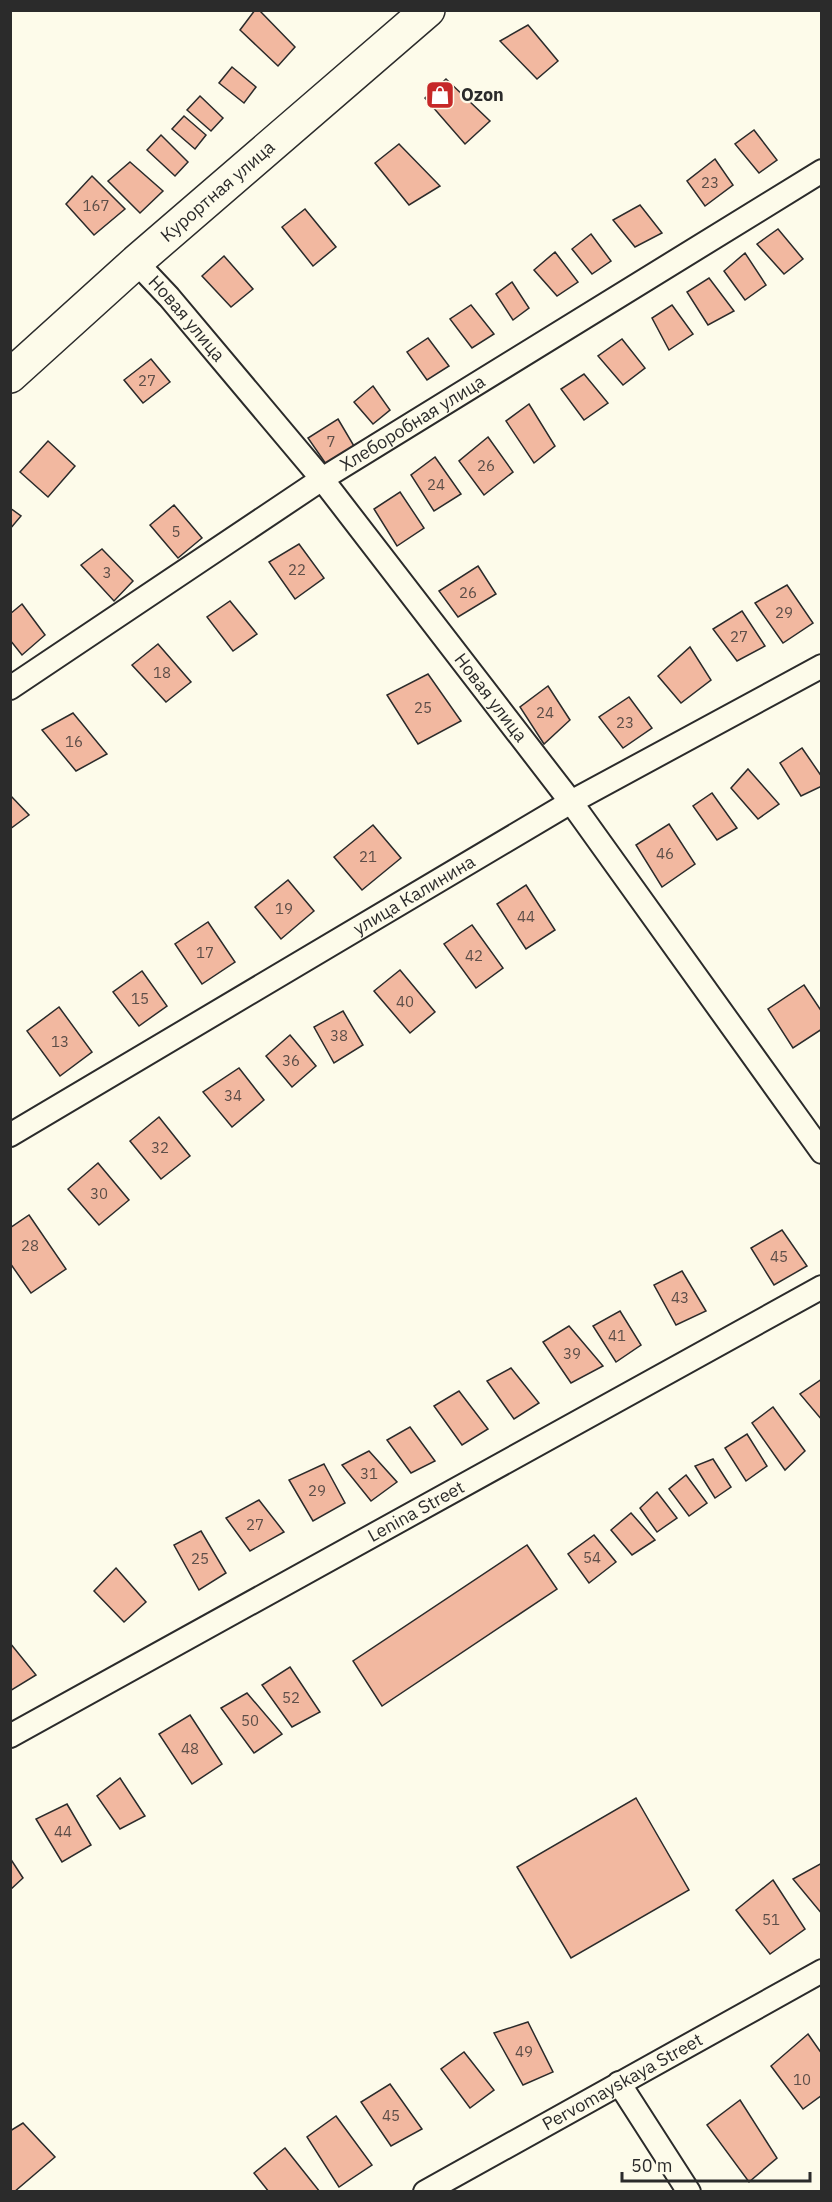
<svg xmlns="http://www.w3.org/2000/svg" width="832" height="2202" viewBox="0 0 832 2202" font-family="'IBM Plex Sans',sans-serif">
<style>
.building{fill:#f2b8a0;stroke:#2b2b2b;stroke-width:1.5}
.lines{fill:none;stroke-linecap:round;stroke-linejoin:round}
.minor-casing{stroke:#2b2b2b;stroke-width:26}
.primary-casing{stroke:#2b2b2b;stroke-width:36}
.minor{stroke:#fdfbea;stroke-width:22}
.primary{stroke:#fdfbea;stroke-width:33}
.labels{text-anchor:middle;stroke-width:4.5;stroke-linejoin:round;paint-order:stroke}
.number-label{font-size:15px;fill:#5d4e48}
.poi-label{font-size:18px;font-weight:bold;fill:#2b2b2b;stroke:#fdfbea;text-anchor:start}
.street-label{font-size:18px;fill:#2b2b2b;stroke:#fdfbea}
</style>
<rect width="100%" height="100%" fill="#fdfbea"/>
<g class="building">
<path d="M255 10H259L295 47 278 66 240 30Z"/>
<path d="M528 25 558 61 537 79 500 41Z"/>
<path d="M232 67 256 87 244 103 219 83Z"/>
<path d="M446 79 490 121 465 144 425 98Z"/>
<path d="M200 96 223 118 211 131 187 110Z"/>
<path d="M184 116 206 135 195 149 172 129Z"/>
<path d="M754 130 777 160 759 173 735 144Z"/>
<path d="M161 135 188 162 175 176 147 150Z"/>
<path d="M399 144 440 186 409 205 375 163Z"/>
<path d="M715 159 733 185 705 206 687 181Z"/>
<path d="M130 162 163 191 140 213 108 181Z"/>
<path d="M92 176 125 209 94 235 66 204Z"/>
<path d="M640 205 662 233 635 247 613 220Z"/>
<path d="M305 209 336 247 313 266 282 227Z"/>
<path d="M778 229 803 259 784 274 757 244Z"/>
<path d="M591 234 611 261 592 274 572 249Z"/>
<path d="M555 252 578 282 557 296 534 270Z"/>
<path d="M745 253 766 285 745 300 724 271Z"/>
<path d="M224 256 253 289 231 307 202 276Z"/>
<path d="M709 278 734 311 708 325 687 292Z"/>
<path d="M512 282 529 308 513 320 496 294Z"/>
<path d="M471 305 494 334 472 348 450 319Z"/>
<path d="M672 305 693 334 669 350 652 318Z"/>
<path d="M428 338 449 366 427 380 407 352Z"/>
<path d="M622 339 645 368 623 385 598 356Z"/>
<path d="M151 359 170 382 143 403 124 380Z"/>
<path d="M584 374 608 403 584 420 561 389Z"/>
<path d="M373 386 390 410 373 424 354 402Z"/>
<path d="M529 404 555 446 534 463 506 421Z"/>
<path d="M338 419 354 446 326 464 308 438Z"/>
<path d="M488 437 513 472 484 495 459 461Z"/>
<path d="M48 441 75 466 48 497 20 472Z"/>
<path d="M435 457 461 494 434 511 411 475Z"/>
<path d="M400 492 424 528 397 546 374 509Z"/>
<path d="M174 505 202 538 178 558 150 525Z"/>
<path d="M10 508 21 516 10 529Z"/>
<path d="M299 544 324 578 295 599 269 562Z"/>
<path d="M102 549 133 581 114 601 81 565Z"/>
<path d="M478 566 496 594 458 617 439 591Z"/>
<path d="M787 585 813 623 783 643 755 603Z"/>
<path d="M230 601 257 634 233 651 207 617Z"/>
<path d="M22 604 45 635 22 655 10 640V614Z"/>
<path d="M742 611 765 646 737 661 713 629Z"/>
<path d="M158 644 191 682 166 702 132 665Z"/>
<path d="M690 647 711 680 681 703 658 676Z"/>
<path d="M428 674 461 721 418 744 387 695Z"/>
<path d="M548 686 570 720 544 744 520 707Z"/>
<path d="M629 697 652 728 623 748 599 717Z"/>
<path d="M73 713 107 754 76 771 42 730Z"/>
<path d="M802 748 822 777V786L801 796 780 763Z"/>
<path d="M748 769 779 804 758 819 731 788Z"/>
<path d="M712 793 737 828 717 840 693 806Z"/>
<path d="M10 795 29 815 10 829Z"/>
<path d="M669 824 695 864 662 887 636 845Z"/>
<path d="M373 825 401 858 362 890 334 857Z"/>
<path d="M288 880 314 911 281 939 255 907Z"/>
<path d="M526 885 555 930 526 949 497 904Z"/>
<path d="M208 922 235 962 202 984 175 944Z"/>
<path d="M472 925 503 968 476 988 444 944Z"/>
<path d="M400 970 435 1012 410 1033 374 991Z"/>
<path d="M142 971 167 1006 139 1026 113 992Z"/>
<path d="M804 985 822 1012V1029L793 1048 768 1009Z"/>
<path d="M59 1007 92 1052 60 1076 27 1031Z"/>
<path d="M343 1011 363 1045 334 1063 314 1027Z"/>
<path d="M290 1035 316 1066 292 1087 266 1056Z"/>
<path d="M239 1068 264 1100 232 1127 203 1092Z"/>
<path d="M159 1117 190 1156 161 1179 130 1141Z"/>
<path d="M98 1163 129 1200 99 1225 68 1189Z"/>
<path d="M29 1215 66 1269 31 1293 10 1263V1228Z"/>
<path d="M782 1230 807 1266 774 1285 751 1248Z"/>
<path d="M682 1271 706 1311 676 1325 654 1285Z"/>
<path d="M620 1311 641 1345 616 1362 593 1326Z"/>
<path d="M569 1326 603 1366 571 1383 543 1342Z"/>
<path d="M511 1368 539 1403 514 1419 487 1381Z"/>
<path d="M822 1379V1420L800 1394Z"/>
<path d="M459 1391 488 1429 462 1445 434 1406Z"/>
<path d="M773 1407 805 1451 785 1470 752 1423Z"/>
<path d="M410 1427 435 1461 411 1473 387 1440Z"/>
<path d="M747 1434 767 1466 746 1481 725 1448Z"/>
<path d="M369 1451 397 1482 371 1501 342 1465Z"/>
<path d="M713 1459 731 1487 715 1498 695 1466Z"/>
<path d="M324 1464 345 1503 313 1521 289 1480Z"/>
<path d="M686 1475 707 1503 689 1516 669 1489Z"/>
<path d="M657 1492 677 1518 657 1532 640 1508Z"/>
<path d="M259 1500 284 1532 250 1551 226 1518Z"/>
<path d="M631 1513 655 1540 632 1555 611 1530Z"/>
<path d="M201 1531 226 1573 199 1590 174 1545Z"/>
<path d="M594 1535 616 1562 589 1583 568 1554Z"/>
<path d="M527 1545 557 1589 382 1706 353 1661Z"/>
<path d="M116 1568 146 1602 124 1622 94 1591Z"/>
<path d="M10 1643 36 1675 10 1691Z"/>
<path d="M290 1667 320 1712 292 1727 262 1685Z"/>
<path d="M247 1693 282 1734 254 1753 221 1708Z"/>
<path d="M190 1715 222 1764 192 1784 159 1734Z"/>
<path d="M120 1778 145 1816 120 1829 97 1796Z"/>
<path d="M636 1798 689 1890 571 1958 517 1867Z"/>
<path d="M67 1804 91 1845 62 1862 36 1819Z"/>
<path d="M10 1858 23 1878 10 1890Z"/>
<path d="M822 1863V1914L793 1879Z"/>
<path d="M773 1880 805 1929 770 1954 736 1910Z"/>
<path d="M528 2022 553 2072 523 2085 494 2033Z"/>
<path d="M808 2034 822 2054V2095L803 2109 771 2066Z"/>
<path d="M464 2052 494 2090 470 2108 441 2069Z"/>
<path d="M390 2084 422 2129 391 2146 361 2102Z"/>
<path d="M740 2100 777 2158 749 2182 707 2125Z"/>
<path d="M336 2116 372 2165 339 2187 307 2137Z"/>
<path d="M23 2123 55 2157 14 2192H10V2131Z"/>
<path d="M285 2148 320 2192H269L254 2173Z"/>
</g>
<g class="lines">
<g class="minor-casing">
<g id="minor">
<path id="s1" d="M136 262 169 297 322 479 571 802 822 1152"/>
<path id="s2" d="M10 688 322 479 822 171"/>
<path id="s3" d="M10 1135 571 802 822 666"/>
<path id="s4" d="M10 1736 822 1287"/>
<path d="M619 2083 689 2192"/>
<path id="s5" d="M425 2192 822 1971"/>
</g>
</g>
<g class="primary-casing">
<g id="primary">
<path id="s6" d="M10 376 136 262 428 10"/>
</g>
</g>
<use href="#minor" class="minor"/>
<use href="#primary" class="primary"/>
</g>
<defs>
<g id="shop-square" transform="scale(1.5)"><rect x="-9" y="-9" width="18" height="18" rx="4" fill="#c62828" stroke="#fdfbea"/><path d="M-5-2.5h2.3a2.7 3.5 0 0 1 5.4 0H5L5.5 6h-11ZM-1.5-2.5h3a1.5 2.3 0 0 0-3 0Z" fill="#fff"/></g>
</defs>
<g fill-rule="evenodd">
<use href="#shop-square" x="440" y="95"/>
</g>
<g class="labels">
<g class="number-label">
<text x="710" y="188">23</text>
<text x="96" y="211">167</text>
<text x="147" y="386">27</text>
<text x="331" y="447">7</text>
<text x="486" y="471">26</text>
<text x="436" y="490">24</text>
<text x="176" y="537">5</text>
<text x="297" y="575">22</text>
<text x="107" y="578">3</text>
<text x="468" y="598">26</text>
<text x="784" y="618">29</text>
<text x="739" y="642">27</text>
<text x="162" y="678">18</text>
<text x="423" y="713">25</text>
<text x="545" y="718">24</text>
<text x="625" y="728">23</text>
<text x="74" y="747">16</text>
<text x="665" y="859">46</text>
<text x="368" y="862">21</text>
<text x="284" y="914">19</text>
<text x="526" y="922">44</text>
<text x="205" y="958">17</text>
<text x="474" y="961">42</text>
<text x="140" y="1004">15</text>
<text x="405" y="1007">40</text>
<text x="339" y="1041">38</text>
<text x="60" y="1047">13</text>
<text x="291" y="1066">36</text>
<text x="233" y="1101">34</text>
<text x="160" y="1153">32</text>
<text x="99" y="1199">30</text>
<text x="30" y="1251">28</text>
<text x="779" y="1262">45</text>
<text x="680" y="1303">43</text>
<text x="617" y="1341">41</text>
<text x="572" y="1359">39</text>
<text x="369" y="1479">31</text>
<text x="317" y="1496">29</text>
<text x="255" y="1530">27</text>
<text x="592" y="1563">54</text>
<text x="200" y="1564">25</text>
<text x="291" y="1703">52</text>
<text x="250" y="1726">50</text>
<text x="190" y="1754">48</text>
<text x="63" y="1837">44</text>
<text x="771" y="1925">51</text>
<text x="524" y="2057">49</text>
<text x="802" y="2085">10</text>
<text x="391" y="2121">45</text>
</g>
<g class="poi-label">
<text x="461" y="101">Ozon</text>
</g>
<g class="street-label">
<text dy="6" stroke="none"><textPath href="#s6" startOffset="278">Курортная улица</textPath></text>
<text dy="6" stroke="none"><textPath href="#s1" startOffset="76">Новая улица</textPath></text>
<text dy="6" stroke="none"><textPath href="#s2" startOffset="482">Хлеборобная улица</textPath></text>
<text dy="6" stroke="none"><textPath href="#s1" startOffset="562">Новая улица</textPath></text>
<text dy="6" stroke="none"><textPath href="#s3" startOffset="470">улица Калинина</textPath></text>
<text dy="6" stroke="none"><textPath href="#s4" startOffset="464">Lenina Street</textPath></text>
<text dy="6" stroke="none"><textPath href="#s5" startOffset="226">Pervomayskaya Street</textPath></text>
</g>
</g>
<rect width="832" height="2202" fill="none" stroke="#2b2b2b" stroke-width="24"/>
<path d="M622 2172v9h188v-9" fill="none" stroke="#2b2b2b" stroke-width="3"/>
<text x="631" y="2172" font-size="18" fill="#2b2b2b" stroke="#fdfbea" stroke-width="4.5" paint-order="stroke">50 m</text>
</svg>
